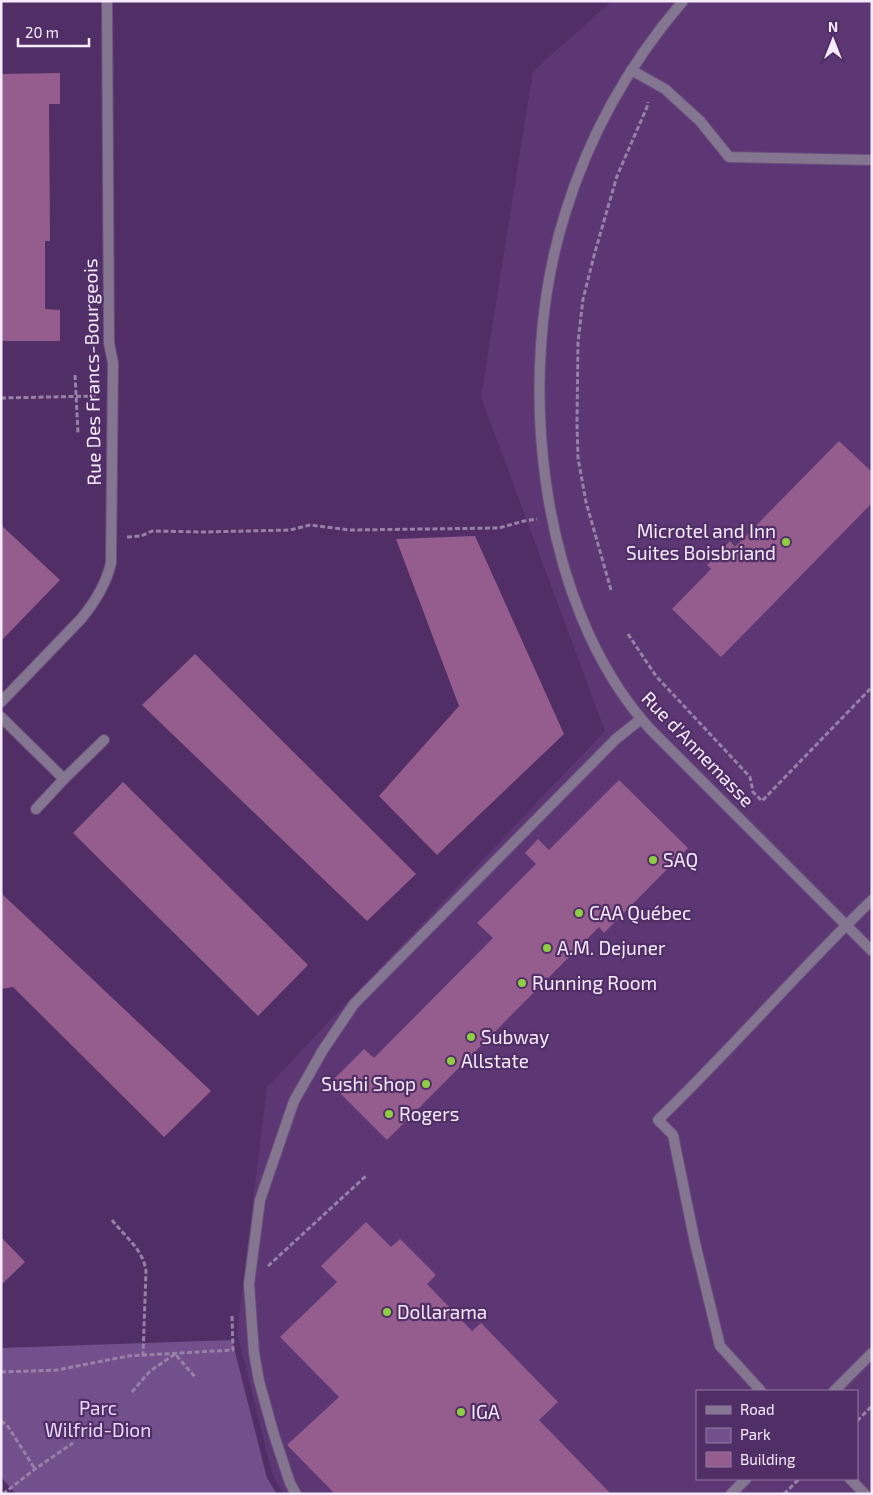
<svg xmlns="http://www.w3.org/2000/svg" width="873" height="1495" viewBox="0 0 873 1495" font-family="'Exo 2',sans-serif">
<style>
.built{fill:#5c3774;fill-rule:evenodd}
.green{fill:#734f8b}
.building{fill:#945d8e}
.lines{fill:none;stroke-linecap:round;stroke-linejoin:round}
.service-casing{stroke:#6b4d7e;stroke-width:12}
.minor-casing{stroke:#6b4d7e;stroke-width:12}
.path{stroke:#9880a8;stroke-width:3;stroke-dasharray:5 2.5;stroke-linecap:butt}
.service{stroke:#847590;stroke-width:10}
.minor{stroke:#847590;stroke-width:10}
.poi-dot{fill:#8ece43;stroke:#512f66;stroke-width:2}
.labels{text-anchor:middle;stroke-width:4.5;stroke-linejoin:round;paint-order:stroke}
.street-label{font-size:19px;fill:#f5eafe;stroke:#512f66}
.poi-label{font-size:19px;fill:#f5eafe;stroke:#512f66;text-anchor:start}
.park-label{font-size:19px;fill:#edd8fd;stroke:#512f66}
</style>
<rect width="100%" height="100%" fill="#512f66"/>
<path class="built" d="M612 1H872V1494H283L272 1473 237 1332 267 1087 605 731 481 397 533 71ZM697 1391H857V1479H697Z"/>
<path class="green" d="M232 1340 267 1478 277 1494H16L1 1477V1348Z"/>
<g class="building">
<path d="M60 73V104H49L50 241H45V309L60 310V341H1V74Z"/>
<path d="M839 441 872 472V503L721 657 672 609 711 569 707 565 730 541 735 547Z"/>
<path d="M1 525 60 580 1 641Z"/>
<path d="M475 536 564 734 437 855 379 796 459 706 396 539Z"/>
<path d="M195 654 416 874 367 921 142 705Z"/>
<path d="M619 780 688 848 604 933 599 927 387 1140 330 1083 364 1049 374 1058 493 938 477 923 536 864 525 853 538 839 549 850Z"/>
<path d="M123 782 308 965 258 1016 73 833Z"/>
<path d="M1 893 211 1091 164 1137 13 987 1 989Z"/>
<path d="M366 1222 391 1247 400 1239 436 1275 427 1284 472 1331 481 1323 558 1402 539 1420 611 1494H335L287 1445 339 1397 280 1337 337 1282 321 1266Z"/>
<path d="M1 1237 25 1262 1 1285Z"/>
</g>
<g class="lines">
<g class="service-casing">
<g id="service">
<path d="M631 70 665 89 700 121 729 157 872 160"/>
<path d="M1 717 64 779"/>
<path d="M36 809 64 779 104 740"/>
<path d="M761 1391 720 1346 695 1243 673 1135 658 1120C732 1049 798 971 872 900"/>
<path d="M850 1479 865 1494"/>
<path d="M296 1494 290 1483 274 1435 259 1381 254 1353 249 1284 260 1200 294 1101 323 1050 354 1004 616 739 641 719"/>
</g>
</g>
<g class="minor-casing">
<g id="minor">
<path d="M683 1C629 64 589 135 565 214 515 371 536 603 650 729L872 951"/>
<path d="M1 702 81 619C95 602 106 585 111 563L113 363 109 343 107 1"/>
<path d="M834 1391 872 1353"/>
<path d="M731 1494 746 1479"/>
</g>
</g>
<g class="path">
<path d="M75 375 78 433"/>
<path d="M1 398 98 396"/>
<path d="M127 537 141 536 152 531 203 532 290 530 310 525 350 530 499 528 524 521 537 519"/>
<path d="M611 590 586 502 578 458 577 423 578 342 583 299 595 252 617 176 647 107 648 102"/>
<path d="M628 634 656 676 750 777 753 792 762 801 872 687"/>
<path d="M112 1220C125 1237 143 1249 146 1271L143 1356"/>
<path d="M268 1266 367 1175"/>
<path d="M1 1372 57 1370 128 1356 233 1350 232 1316"/>
<path d="M132 1392 150 1371 175 1354 195 1377"/>
<path d="M1 1421 7 1425 35 1469"/>
<path d="M857 1421 872 1406"/>
<path d="M3 1494 35 1469 73 1443"/>
<path d="M784 1494 799 1479"/>
</g>
<use href="#service" class="service"/>
<use href="#minor" class="minor"/>
</g>
<g class="poi-dot">
<circle cx="786" cy="542" r="5"/>
<circle cx="653" cy="860" r="5"/>
<circle cx="579" cy="913" r="5"/>
<circle cx="547" cy="948" r="5"/>
<circle cx="522" cy="983" r="5"/>
<circle cx="471" cy="1037" r="5"/>
<circle cx="451" cy="1061" r="5"/>
<circle cx="426" cy="1084" r="5"/>
<circle cx="389" cy="1114" r="5"/>
<circle cx="387" cy="1312" r="5"/>
<circle cx="461" cy="1412" r="5"/>
</g>
<g class="labels">
<g class="street-label">
<text transform="translate(92 372) rotate(-91)" y="7">Rue Des Francs-Bourgeois</text>
<text transform="translate(698 749) rotate(46)" y="7">Rue d'Annemasse</text>
</g>
<g class="poi-label">
<text x="776" y="538" text-anchor="end">Microtel and Inn<tspan x="776" dy="22">Suites Boisbriand</tspan></text>
<text x="663" y="867">SAQ</text>
<text x="589" y="920">CAA Québec</text>
<text x="557" y="955">A.M. Dejuner</text>
<text x="532" y="990">Running Room</text>
<text x="481" y="1044">Subway</text>
<text x="461" y="1068">Allstate</text>
<text x="416" y="1091" text-anchor="end">Sushi Shop</text>
<text x="399" y="1121">Rogers</text>
<text x="397" y="1319">Dollarama</text>
<text x="471" y="1419">IGA</text>
</g>
<g class="park-label">
<text x="98" y="1415">Parc<tspan x="98" dy="22">Wilfrid-Dion</tspan></text>
</g>
</g>
<rect width="873" height="1495" fill="none" stroke="#f5eafe" stroke-width="5"/>
<rect x="696" y="1390" width="162" height="90" fill="#512f66" stroke="#937aa3"/>
<rect x="706" y="1406" width="25" height="8" fill="#847590" stroke="#937aa3"/>
<text x="740" y="1415" font-size="15" fill="#f5eafe">Road</text>
<rect x="706" y="1428" width="25" height="15" fill="#734f8b" stroke="#937aa3"/>
<text x="740" y="1440" font-size="15" fill="#f5eafe">Park</text>
<rect x="706" y="1452" width="25" height="15" fill="#945d8e" stroke="#937aa3"/>
<text x="740" y="1465" font-size="15" fill="#f5eafe">Building</text>
<g transform="translate(833 40)" stroke="#512f66" stroke-width="4" paint-order="stroke">
<path d="M0-4L9 19L0 12L-9 19Z" fill="#f5eafe"/>
<text y="-8" font-size="14" font-weight="bold" text-anchor="middle" fill="#f5eafe">N</text>
</g>
<path d="M18 38v8h71v-8" fill="none" stroke="#f5eafe" stroke-width="2.5"/>
<text x="25" y="38" font-size="15" fill="#f5eafe" stroke="#512f66" stroke-width="4" paint-order="stroke">20 m</text>
</svg>
